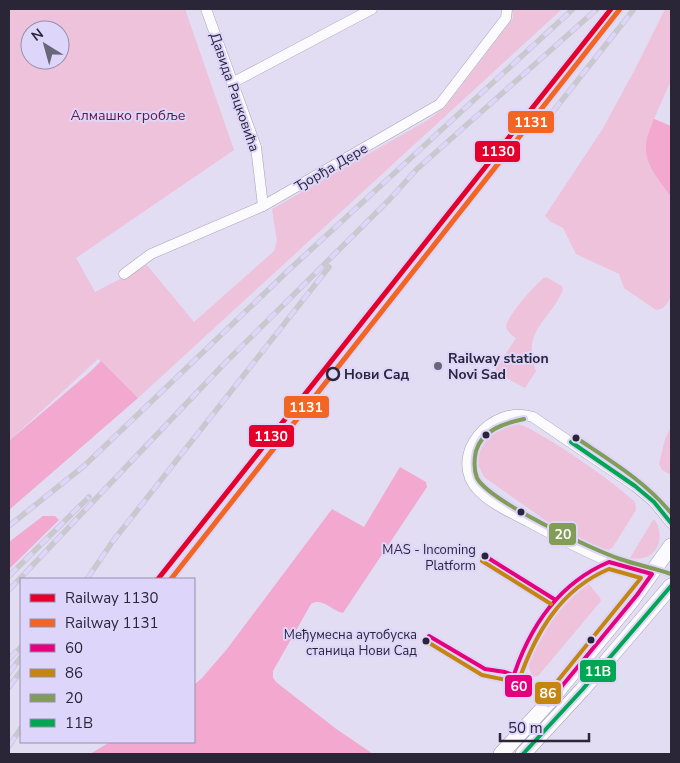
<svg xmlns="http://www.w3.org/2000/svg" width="680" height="763" viewBox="0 0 680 763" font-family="'Nunito Sans',sans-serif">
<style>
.green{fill:#eec2db;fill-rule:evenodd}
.forest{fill:#f2a8cf}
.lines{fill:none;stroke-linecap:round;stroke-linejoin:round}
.minor-casing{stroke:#a7a3b4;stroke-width:11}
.secondary-casing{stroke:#a7a3b4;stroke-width:16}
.minor{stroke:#fbfafd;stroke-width:10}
.secondary{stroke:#fbfafd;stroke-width:15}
.rail-casing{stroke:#c9c8ce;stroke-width:5.5}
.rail{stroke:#ded5fb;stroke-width:4;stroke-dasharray:11;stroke-linecap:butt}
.bus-1-casing{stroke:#ded5fb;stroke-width:8}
.bus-2-casing{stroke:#ded5fb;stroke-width:8}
.bus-3-casing{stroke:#ded5fb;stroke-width:8}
.bus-4-casing{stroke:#ded5fb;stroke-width:8}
.bus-1{stroke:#e5007d;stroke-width:4}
.bus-2{stroke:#c4860e;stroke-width:4}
.bus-3{stroke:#829d57;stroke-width:4}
.bus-4{stroke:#00a651;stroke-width:4}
.rail-1-casing{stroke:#ded5fb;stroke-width:9}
.rail-2-casing{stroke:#ded5fb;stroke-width:9}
.rail-1{stroke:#e4002b;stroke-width:5}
.rail-2{stroke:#f26522;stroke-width:5}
.poi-dot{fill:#6a6679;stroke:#ded5fb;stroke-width:2}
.stop-dot{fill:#ded5fb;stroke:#2a2638;stroke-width:2.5}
.bus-dot{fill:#2a2638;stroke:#ded5fb;stroke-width:2}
.labels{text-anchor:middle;stroke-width:4;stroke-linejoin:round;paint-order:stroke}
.bus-label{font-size:13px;fill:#2a2638;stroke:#ded5fb;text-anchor:end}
.street-label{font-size:14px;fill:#2a2638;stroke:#ded5fb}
.park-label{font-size:14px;fill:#66153c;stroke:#ded5fb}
.poi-label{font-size:14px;font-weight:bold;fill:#2a2638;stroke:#ded5fb;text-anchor:start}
.stop-label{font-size:14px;font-weight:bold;fill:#2a2638;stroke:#ded5fb;text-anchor:start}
.line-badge{stroke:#ded5fb;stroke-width:2}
.badge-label{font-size:14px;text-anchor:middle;font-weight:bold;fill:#fff}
</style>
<rect width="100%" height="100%" fill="#e2ddf3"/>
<g class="green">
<path d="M9 9H185L234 150 76 258 95 292 147 265 194 322 274 251 277 241 272 209 428 120 445 107 513 18 512 9H562L138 398 98 359 9 441ZM30 30H60V60H30Z"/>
<path d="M665 9H671V80L654 119 671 126V296C667 304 665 309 656 310L624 288 619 274 576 254 563 228 551 222 545 216 602 130 634 71Z"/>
<path d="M546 277 562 286 563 290C549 322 521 330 536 371L525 388 497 373 496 369 516 338C512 335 507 332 506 326 506 318 538 280 546 277Z"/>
<path d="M513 423C527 425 538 434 551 441 580 459 609 479 635 502L636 510 613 547 609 550 603 549 552 525 484 477 477 462 479 453 487 439 496 430 504 425Z"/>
<path d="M671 427V475L662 470 659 464 665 439Z"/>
<path d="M653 520H655C667 540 655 563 630 558Z"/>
<path d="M589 584 600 598 601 601 538 676 533 677 528 666 530 655 562 603 570 595Z"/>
</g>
<g class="forest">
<path d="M654 119 671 126V197C662 183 646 167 646 149 645 139 651 128 654 119Z"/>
<path d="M101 361 138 398 9 510V441L90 372Z"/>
<path d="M400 467 426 482 427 487 343 613C331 611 323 597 311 604L273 671V678L276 682 335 728 373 754H90L110 742H194V685L202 678 227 649 332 509 364 527Z"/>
<path d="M43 516H55L59 520 9 569V542Z"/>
</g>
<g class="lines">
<g class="minor-casing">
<g id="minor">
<path d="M206 9 256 147 263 206"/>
<path d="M232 83 372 9"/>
<path d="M124 274 151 254 263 206 440 104 506 18 507 9"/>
<path d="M652 574C637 570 622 567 608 561 581 550 555 536 529 522 512 513 491 504 478 490 446 456 492 403 533 417L635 486 654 502 671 523"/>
</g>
</g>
<g class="secondary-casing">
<g id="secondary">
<path d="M501 754 548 703 630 603 671 546"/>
<path d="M523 754 582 690 671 586"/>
</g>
</g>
<use href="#minor" class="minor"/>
<use href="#secondary" class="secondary"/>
<g class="rail-casing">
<g id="rail">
<path d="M540 128 634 9"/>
<path d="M9 526 84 466 291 268 573 9"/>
<path d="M9 576 89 497"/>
<path d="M87 579 113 541 329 267"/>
<path d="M9 590 222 366 389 200 417 169 597 9"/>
<path d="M9 659 21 647"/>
<path d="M9 673 21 657"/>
<path d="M9 687 21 671"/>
<path d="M9 746 21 728"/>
</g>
</g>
<use href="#rail" class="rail"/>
<g class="bus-1-casing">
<g id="bus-1">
<path d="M485 556 554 599"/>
<path d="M609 562 652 574 637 595 548 703 534 691 511 684C527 631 557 584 609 562Z"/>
<path d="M429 636 485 669 505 672 513 675"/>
</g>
</g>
<g class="bus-2-casing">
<g id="bus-2">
<path d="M482 561 551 604"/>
<path d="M609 569 641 578 547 694 537 686 519 680C536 632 561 589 609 569Z"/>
<path d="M426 641 482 675 511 681"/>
</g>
</g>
<g class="bus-3-casing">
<g id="bus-3">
<path d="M524 419C505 423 482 430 476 451 474 460 474 470 477 478 489 501 593 550 620 559 637 565 654 568 671 574"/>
<path d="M575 437C609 460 645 481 671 513"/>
</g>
</g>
<g class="bus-4-casing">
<g id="bus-4">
<path d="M571 442 635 486 654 502 671 523"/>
<path d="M523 754 582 690 671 586"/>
</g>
</g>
<use href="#bus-1" class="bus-1"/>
<use href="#bus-2" class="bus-2"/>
<use href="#bus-3" class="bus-3"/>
<use href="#bus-4" class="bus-4"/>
<g class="rail-1-casing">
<path id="rail-1" d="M158 579 611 9"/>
</g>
<g class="rail-2-casing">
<path id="rail-2" d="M171 579 620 9"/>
</g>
<use href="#rail-1" class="rail-1"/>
<use href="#rail-2" class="rail-2"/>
</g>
<circle class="poi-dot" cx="438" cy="366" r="5"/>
<circle class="stop-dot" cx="333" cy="374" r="6"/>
<g class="bus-dot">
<circle cx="486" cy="435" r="4.5"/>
<circle cx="576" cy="438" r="4.5"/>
<circle cx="521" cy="512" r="4.5"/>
<circle cx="485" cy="556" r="4.5"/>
<circle cx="591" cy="640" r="4.5"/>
<circle cx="426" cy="641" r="4.5"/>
</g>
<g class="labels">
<g class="bus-label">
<text x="476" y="554">MAS - Incoming<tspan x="476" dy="16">Platform</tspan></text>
<text x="417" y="639">Међумесна аутобуска<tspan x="417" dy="16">станица Нови Сад</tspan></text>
</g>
<g class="street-label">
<text transform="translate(235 92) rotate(71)" y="5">Давида Рацковића</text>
<text transform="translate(331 167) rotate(-30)" y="5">Ђорђа Дере</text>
</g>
<g class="park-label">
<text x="128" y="120">Алмашко гробље</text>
</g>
<g class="poi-label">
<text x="448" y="363">Railway station<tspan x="448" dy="16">Novi Sad</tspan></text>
</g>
<g class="stop-label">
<text x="344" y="379">Нови Сад</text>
</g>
</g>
<g class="line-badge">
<rect x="507" y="110" width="48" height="24" rx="5" fill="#f26522"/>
<rect x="474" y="140" width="47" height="23" rx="5" fill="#e4002b"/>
<rect x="283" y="395" width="47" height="24" rx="5" fill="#f26522"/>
<rect x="248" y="424" width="47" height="24" rx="5" fill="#e4002b"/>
<rect x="548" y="522" width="29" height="24" rx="5" fill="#829d57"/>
<rect x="579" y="659" width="38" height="24" rx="5" fill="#00a651"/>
<rect x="504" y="674" width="29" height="24" rx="5" fill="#e5007d"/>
<rect x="534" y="681" width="28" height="24" rx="5" fill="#c4860e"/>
</g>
<g class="badge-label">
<text x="531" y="127">1131</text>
<text x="498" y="156">1130</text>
<text x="306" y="412">1131</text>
<text x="271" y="441">1130</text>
<text x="563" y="539">20</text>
<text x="598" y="676">11B</text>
<text x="519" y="691">60</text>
<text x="548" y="698">86</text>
</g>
<rect width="680" height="763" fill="none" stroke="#2a2638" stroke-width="20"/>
<rect x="20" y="578" width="175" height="165" fill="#ded5fb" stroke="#968fad"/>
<rect x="30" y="594" width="25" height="8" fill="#e4002b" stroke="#968fad"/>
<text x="65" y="603" font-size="15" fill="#2a2638">Railway 1130</text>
<rect x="30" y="619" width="25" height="8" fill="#f26522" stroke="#968fad"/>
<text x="65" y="628" font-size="15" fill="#2a2638">Railway 1131</text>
<rect x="30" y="644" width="25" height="8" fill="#e5007d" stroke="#968fad"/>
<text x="65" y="653" font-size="15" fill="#2a2638">60</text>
<rect x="30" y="669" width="25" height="8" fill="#c4860e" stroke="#968fad"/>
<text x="65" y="678" font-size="15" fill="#2a2638">86</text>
<rect x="30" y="694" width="25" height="8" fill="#829d57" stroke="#968fad"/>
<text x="65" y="703" font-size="15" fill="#2a2638">20</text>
<rect x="30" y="719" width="25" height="8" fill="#00a651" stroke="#968fad"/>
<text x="65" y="728" font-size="15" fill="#2a2638">11B</text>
<g transform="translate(45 45) rotate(323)"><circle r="24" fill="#ded5fb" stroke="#968fad"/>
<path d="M0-4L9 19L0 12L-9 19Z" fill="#6a6679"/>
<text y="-8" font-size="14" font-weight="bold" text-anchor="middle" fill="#2a2638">N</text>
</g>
<path d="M500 733v8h89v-8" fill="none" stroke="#2a2638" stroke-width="2.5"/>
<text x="508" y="733" font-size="15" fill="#2a2638" stroke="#ded5fb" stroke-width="4" paint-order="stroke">50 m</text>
</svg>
